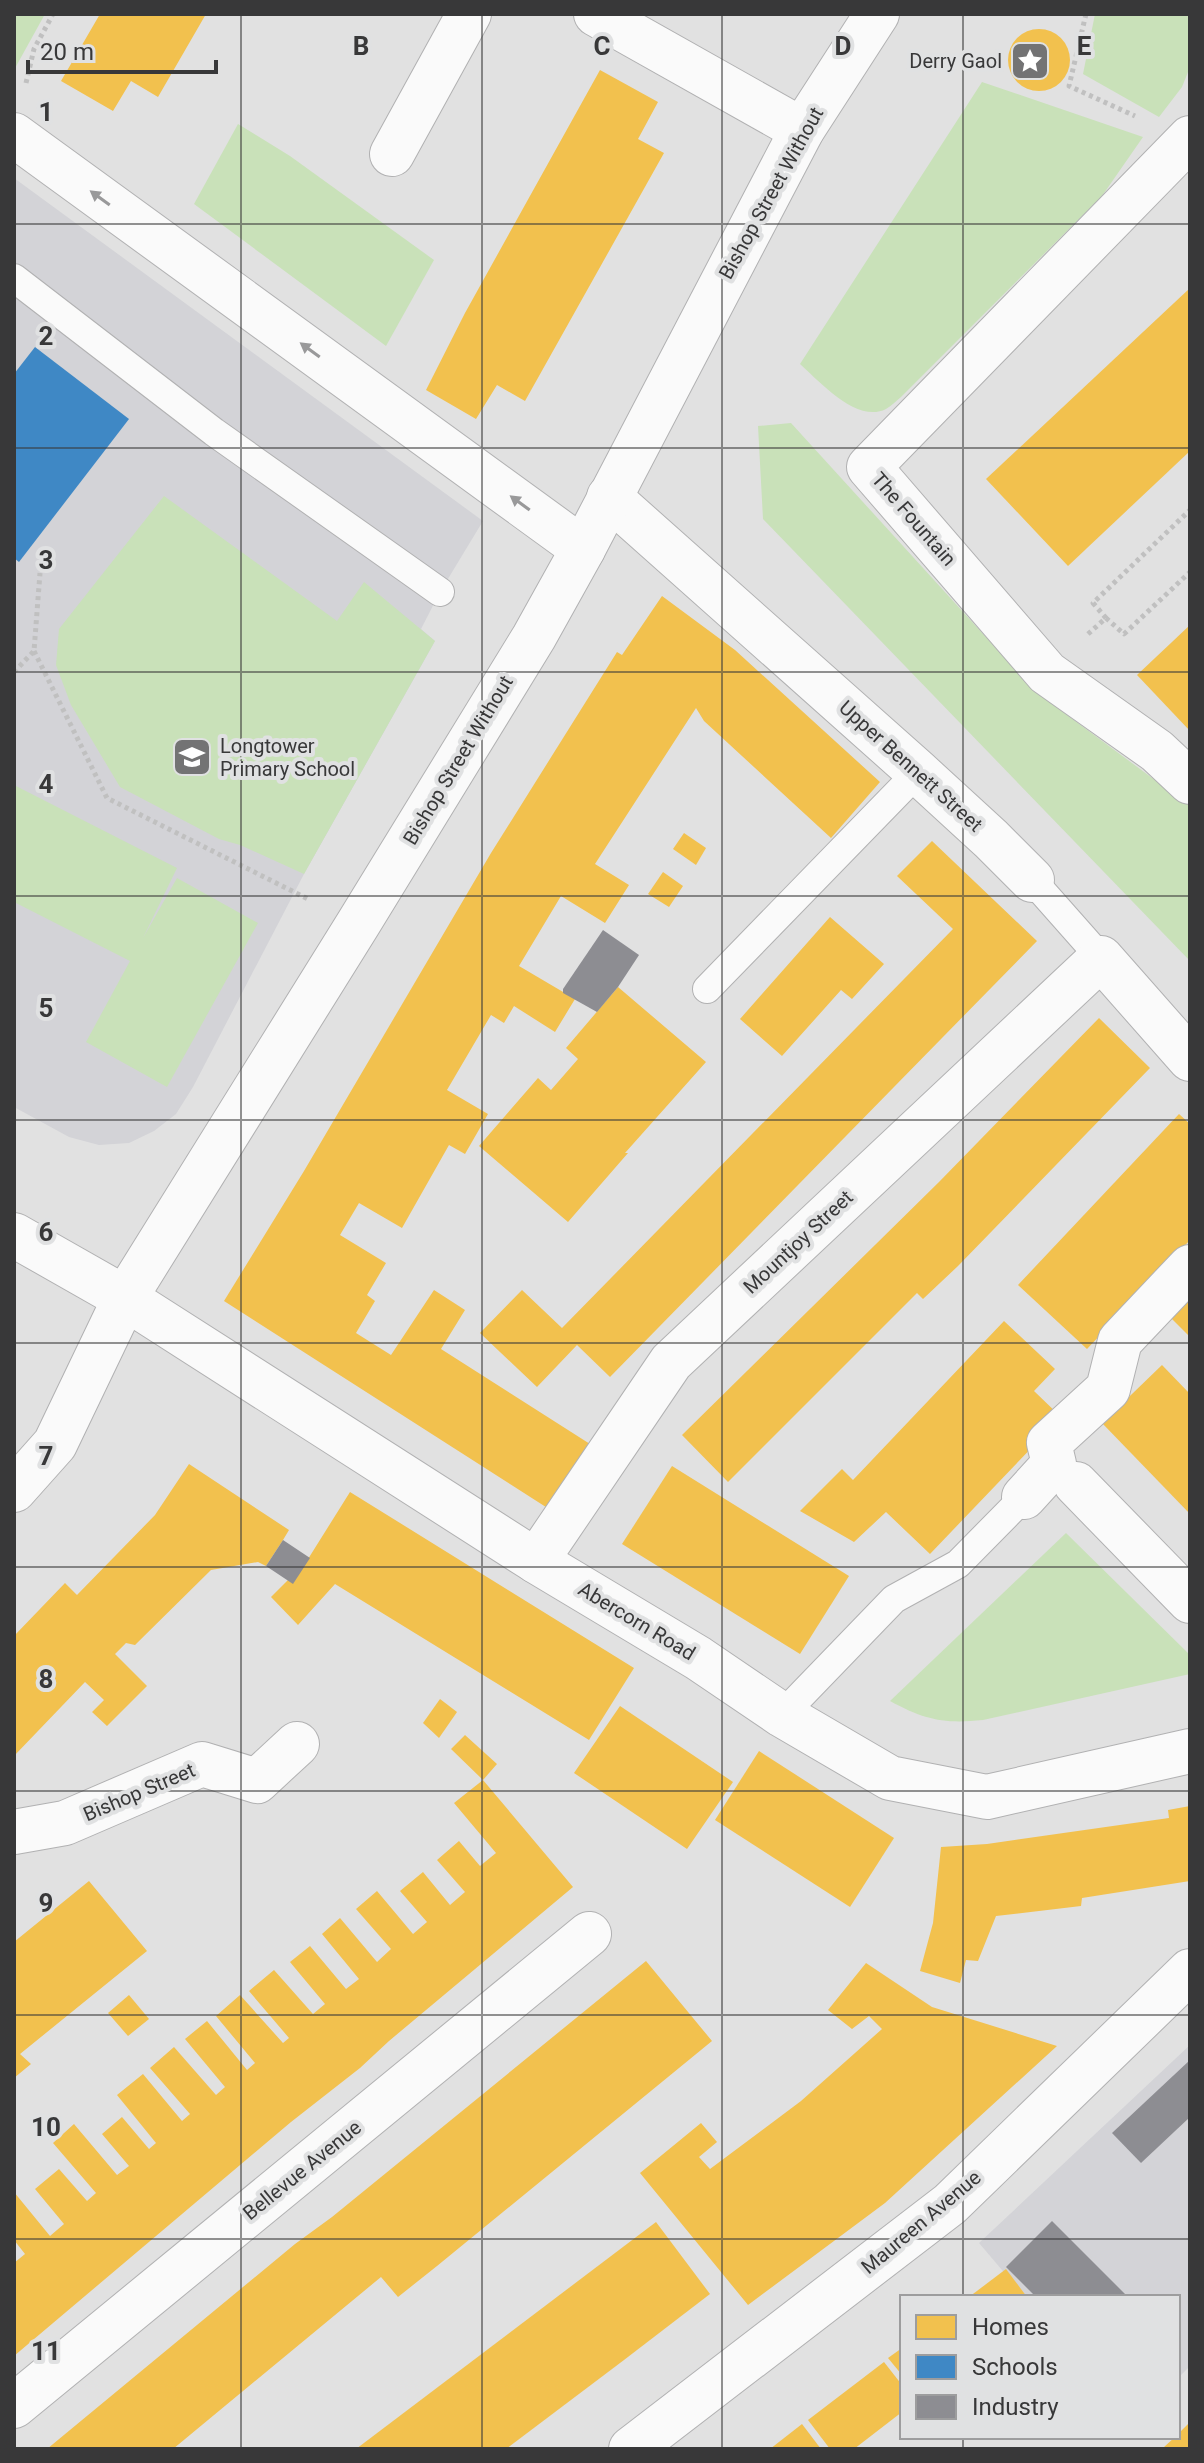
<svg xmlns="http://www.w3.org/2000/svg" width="1204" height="2463" viewBox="0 0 1204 2463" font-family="Roboto,sans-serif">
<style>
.built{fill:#d3d3d7}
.green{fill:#c9e1b9}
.homes{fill:#f2c14e}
.schools{fill:#3f88c5}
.industry{fill:#8d8d92}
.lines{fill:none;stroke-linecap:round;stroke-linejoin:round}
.lane-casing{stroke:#b1b1b2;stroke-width:30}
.street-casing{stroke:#b1b1b2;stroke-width:46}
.secondary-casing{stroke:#b1b1b2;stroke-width:46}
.path{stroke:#c0c0c0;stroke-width:5;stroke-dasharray:4 4;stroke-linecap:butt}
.lane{stroke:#fafafa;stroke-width:28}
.street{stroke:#fafafa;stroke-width:44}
.secondary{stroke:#fafafa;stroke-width:44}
.oneway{fill:#99999a}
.grid{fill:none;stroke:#383839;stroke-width:2;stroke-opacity:0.55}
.labels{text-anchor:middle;stroke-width:8;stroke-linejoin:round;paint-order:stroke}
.poi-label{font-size:20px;fill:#383839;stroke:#e0e1e2;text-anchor:end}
.street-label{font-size:20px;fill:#383839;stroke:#e0e1e2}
.grid-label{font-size:26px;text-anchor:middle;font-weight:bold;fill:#383839;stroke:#e0e1e2;stroke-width:8;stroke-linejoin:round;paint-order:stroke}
</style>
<rect width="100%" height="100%" fill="#e1e1e1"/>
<g class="built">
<path d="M14 178 483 521 440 592 421 629 435 641 304 874 193 1087 176 1114 154 1131 129 1143 99 1145 69 1137 14 1107Z"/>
<path d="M1190 2045V2366L1178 2378V2297H1025L979 2243Z"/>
</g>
<g class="green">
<path d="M14 14H45L14 70Z"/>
<path d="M1095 14H1190V67L1182 87 1159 117 1083 74Z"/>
<path d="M982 82 1143 137 1102 196 901 397C896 401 891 406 886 409 857 424 819 381 800 364Z"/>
<path d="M238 124 290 156 434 260 386 346 194 204Z"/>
<path d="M791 423 1036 692 1190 806V961L763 519 758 426Z"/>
<path d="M164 496 337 621 364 582 435 641 304 874 240 845 219 839 120 787 71 705 56 665 59 629Z"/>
<path d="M14 785 177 868 143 938 177 878 258 923 167 1087 86 1042 130 961 14 902Z"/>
<path d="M1066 1533 1190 1655V1674L983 1720C944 1724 925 1720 890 1701Z"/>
</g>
<g class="homes">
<path d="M100 14H206L158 97 131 81 113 111 61 81Z"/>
<circle cx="1039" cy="60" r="31"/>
<path d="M600 70 658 102 638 139 664 153 525 401 497 385 476 419 426 390 465 313Z"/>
<path d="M1190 288V451L1068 566 986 479Z"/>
<path d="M662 596 735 650 880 782 831 838 704 721 696 708 595 864 629 885 605 923 561 896 519 966 575 999 555 1032 514 1006 504 1023 491 1015 447 1090 488 1114 465 1154 449 1145 402 1228 359 1203 340 1235 386 1263 367 1295 375 1301 356 1333 391 1355 434 1290 465 1310 441 1349 590 1444 549 1509 224 1301 304 1171 491 853 617 652 622 655Z"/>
<path d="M1190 625V731L1137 675Z"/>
<path d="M684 833 706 848 696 865 673 849Z"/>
<path d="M932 841 1037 941 610 1377 577 1345 537 1387 480 1333 522 1290 562 1328 953 929 897 876Z"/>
<path d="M663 872 683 886 669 907 648 894Z"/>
<path d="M830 917 884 964 852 999 841 990 782 1056 740 1019Z"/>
<path d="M618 987 706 1062 625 1153H628L568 1222 479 1146 538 1078 551 1090 578 1059 566 1048Z"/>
<path d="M1099 1018 1150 1068 958 1266 923 1299 917 1293 728 1482 682 1435 939 1182Z"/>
<path d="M1179 1114 1190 1124V1240L1087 1349 1018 1285Z"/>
<path d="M1190 1291V1337L1167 1314Z"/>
<path d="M1004 1321 1055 1369 1034 1391 1061 1417 930 1554 886 1512 854 1542 800 1511 842 1469 853 1480Z"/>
<path d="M1162 1365 1190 1394V1514L1102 1423Z"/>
<path d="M189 1464 289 1530 283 1540 266 1566 258 1562 211 1570 135 1645 126 1643 115 1654 147 1686 107 1726 92 1712 104 1700 85 1682 14 1756V1636L65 1583 77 1595 155 1515Z"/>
<path d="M672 1466 849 1576 800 1654 622 1544Z"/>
<path d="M350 1492 634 1668 589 1740 335 1584 298 1625 271 1597 289 1579 293 1583Z"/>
<path d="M440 1699 457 1712 439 1738 423 1723Z"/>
<path d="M620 1706 733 1782 687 1849 574 1773Z"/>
<path d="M465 1735 497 1764 483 1780 573 1887 389 2041 360 2068 291 2122 14 2356V2263L25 2254 14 2240V2192L50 2236 64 2224 35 2189 59 2169 87 2201 96 2193 53 2143 74 2124 117 2175 129 2166 102 2134 122 2117 149 2149 156 2143 117 2095 143 2074 182 2121 190 2114 150 2068 174 2047 216 2095 225 2087 185 2039 207 2021 247 2070 255 2063 216 2016 240 1995 283 2043 289 2038 249 1991 274 1970 313 2014 325 2004 290 1962 310 1946 346 1989 359 1979 322 1934 340 1918 377 1962 391 1949 356 1909 377 1891 413 1934 427 1922 400 1891 423 1872 450 1905 465 1892 437 1860 459 1841 480 1866 496 1853 454 1803 483 1780 451 1749Z"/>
<path d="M759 1751 894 1838 850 1907 715 1820Z"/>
<path d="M1190 1806V1881L1082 1898 1081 1906 996 1916 978 1961 966 1960 960 1983 920 1971 933 1923 941 1847 987 1844 1169 1818 1168 1810Z"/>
<path d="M89 1881 147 1951 20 2054 31 2064 14 2078V1942Z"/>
<path d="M646 1961 712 2041 437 2266 398 2297 381 2277 173 2449H47L295 2244 332 2217Z"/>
<path d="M866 1963 932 2007 1057 2046 885 2203 748 2305 640 2173 701 2123 717 2142 699 2157 710 2169 801 2101 882 2029 869 2016 852 2029 828 2010Z"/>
<path d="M129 1995 149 2019 128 2036 108 2013Z"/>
<path d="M656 2222 710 2294 624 2360 506 2449H356Z"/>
<path d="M1006 2269 1027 2297H969Z"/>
<path d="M902 2348V2375L888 2358Z"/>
<path d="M884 2362 902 2385V2412L854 2449H830L808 2420Z"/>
<path d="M1190 2422V2449H1166L1164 2447 1175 2437H1178V2434Z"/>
<path d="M802 2424 821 2449H770Z"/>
</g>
<path class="schools" d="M35 347 129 419 19 562 14 558V374Z"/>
<g class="industry">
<path d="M603 930 639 955 618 987 597 1012 563 993V989Z"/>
<path d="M283 1540 310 1558 293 1584 266 1566Z"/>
<path d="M1190 2060V2117L1141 2163 1112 2133Z"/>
<path d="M1052 2221 1128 2297H1036L1006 2267Z"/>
</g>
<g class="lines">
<g class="lane-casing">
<g id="lane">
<path d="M14 278 214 432 440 592"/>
<path d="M1032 880 1101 958"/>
<path d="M707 989 918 772"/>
<path d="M782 1715 894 1599 958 1564 1024 1497"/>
</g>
</g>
<g class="street-casing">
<g id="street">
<path d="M596 14 802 130"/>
<path d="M14 135 583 549"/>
<path d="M1190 138 869 467 1047 673 1157 751 1190 782"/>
<path d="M392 154 469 14"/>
<path d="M609 497 918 772 991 839 1032 880"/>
<path d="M1076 1484 1190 1601"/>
<path d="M1024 1497 1054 1464 1049 1443 1108 1389 1120 1341 1190 1267"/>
<path d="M536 1561 671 1362 1101 958 1190 1059"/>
<path d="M14 1832 65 1823 202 1764 257 1781 297 1744"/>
<path d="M14 2406 589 1934"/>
<path d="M631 2449 950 2204 1190 1971"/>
</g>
</g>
<g class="secondary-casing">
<g id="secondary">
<path d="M14 1235 125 1298 536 1561 698 1658 782 1715 890 1778 987 1797 1190 1751"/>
<path d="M14 1490 55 1444 125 1298 358 924 534 637 583 549 802 130 877 14"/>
</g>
</g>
<g class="path">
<path d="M1086 14 1069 86 1135 116"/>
<path d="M26 83 34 49 53 14"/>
<path d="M1106 618 1124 634 1190 572"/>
<path d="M1088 634 1106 618 1093 603 1190 510"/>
<path d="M34 651 107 798 310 900"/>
<path d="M14 672 34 651 40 573"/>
</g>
<use href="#lane" class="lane"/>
<use href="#street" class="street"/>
<use href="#secondary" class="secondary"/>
</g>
<defs><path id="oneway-solid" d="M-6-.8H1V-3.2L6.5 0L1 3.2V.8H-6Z" transform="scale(2)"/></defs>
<g class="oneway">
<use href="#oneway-solid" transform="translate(100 198) rotate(-144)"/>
<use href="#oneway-solid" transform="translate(310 350) rotate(-144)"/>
<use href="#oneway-solid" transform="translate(520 503) rotate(-144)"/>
</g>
<path class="grid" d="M241 14V2449M482 14V2449M722 14V2449M963 14V2297M14 224H1190M14 448H1190M14 672H1190M14 896H1190M14 1120H1190M14 1343H1190M14 1567H1190M14 1791H1190M14 2015H1190M14 2239H1190M963 2437V2449"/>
<defs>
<g id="sight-square" transform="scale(2)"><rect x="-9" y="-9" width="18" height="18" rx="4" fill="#737374" stroke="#e0e1e2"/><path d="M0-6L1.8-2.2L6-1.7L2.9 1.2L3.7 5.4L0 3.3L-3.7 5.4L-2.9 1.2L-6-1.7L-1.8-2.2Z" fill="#fff"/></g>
<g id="school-square" transform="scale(2)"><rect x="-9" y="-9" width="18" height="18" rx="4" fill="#737374" stroke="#e0e1e2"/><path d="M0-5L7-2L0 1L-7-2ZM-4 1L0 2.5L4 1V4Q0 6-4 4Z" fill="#fff"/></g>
</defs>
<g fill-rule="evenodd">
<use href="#sight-square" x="1030" y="61"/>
<use href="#school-square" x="192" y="757"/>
</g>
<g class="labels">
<g class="poi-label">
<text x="1002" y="68">Derry Gaol</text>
<text x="220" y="753" text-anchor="start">Longtower<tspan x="220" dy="23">Primary School</tspan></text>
</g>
<g class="street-label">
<text transform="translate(771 193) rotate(-61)" y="7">Bishop Street Without</text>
<text transform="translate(914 519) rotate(49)" y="7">The Fountain</text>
<text transform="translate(458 760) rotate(-59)" y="7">Bishop Street Without</text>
<text transform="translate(911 766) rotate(42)" y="7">Upper Bennett Street</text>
<text transform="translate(798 1242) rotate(-43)" y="7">Mountjoy Street</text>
<text transform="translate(637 1621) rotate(31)" y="7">Abercorn Road</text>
<text transform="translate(139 1792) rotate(-23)" y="7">Bishop Street</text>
<text transform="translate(302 2170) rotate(-39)" y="7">Bellevue Avenue</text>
<text transform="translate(921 2222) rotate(-40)" y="7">Maureen Avenue</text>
</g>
</g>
<g class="grid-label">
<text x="361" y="55">B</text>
<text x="602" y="55">C</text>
<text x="843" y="55">D</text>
<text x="1084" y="55">E</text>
<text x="46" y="121">1</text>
<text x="46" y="345">2</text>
<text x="46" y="569">3</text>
<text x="46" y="793">4</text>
<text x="46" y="1017">5</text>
<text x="46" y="1241">6</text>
<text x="46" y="1465">7</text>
<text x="46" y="1688">8</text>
<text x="46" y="1912">9</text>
<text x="46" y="2136">10</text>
<text x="46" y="2360">11</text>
</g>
<rect width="1204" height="2463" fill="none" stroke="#383839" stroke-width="32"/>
<rect x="900" y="2295" width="280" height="144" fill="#e0e1e2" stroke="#9d9d9e" stroke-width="2"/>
<rect x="916" y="2315" width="40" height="24" fill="#f2c14e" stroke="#9d9d9e" stroke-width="2"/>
<text x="972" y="2335" font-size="24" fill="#383839">Homes</text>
<rect x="916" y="2355" width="40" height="24" fill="#3f88c5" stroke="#9d9d9e" stroke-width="2"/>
<text x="972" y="2375" font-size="24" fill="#383839">Schools</text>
<rect x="916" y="2395" width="40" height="24" fill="#8d8d92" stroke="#9d9d9e" stroke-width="2"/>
<text x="972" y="2415" font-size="24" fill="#383839">Industry</text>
<path d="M28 60v12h188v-12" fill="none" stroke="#383839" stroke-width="4"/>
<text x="40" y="60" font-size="24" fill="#383839" stroke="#e0e1e2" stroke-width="6" paint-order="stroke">20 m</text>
</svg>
